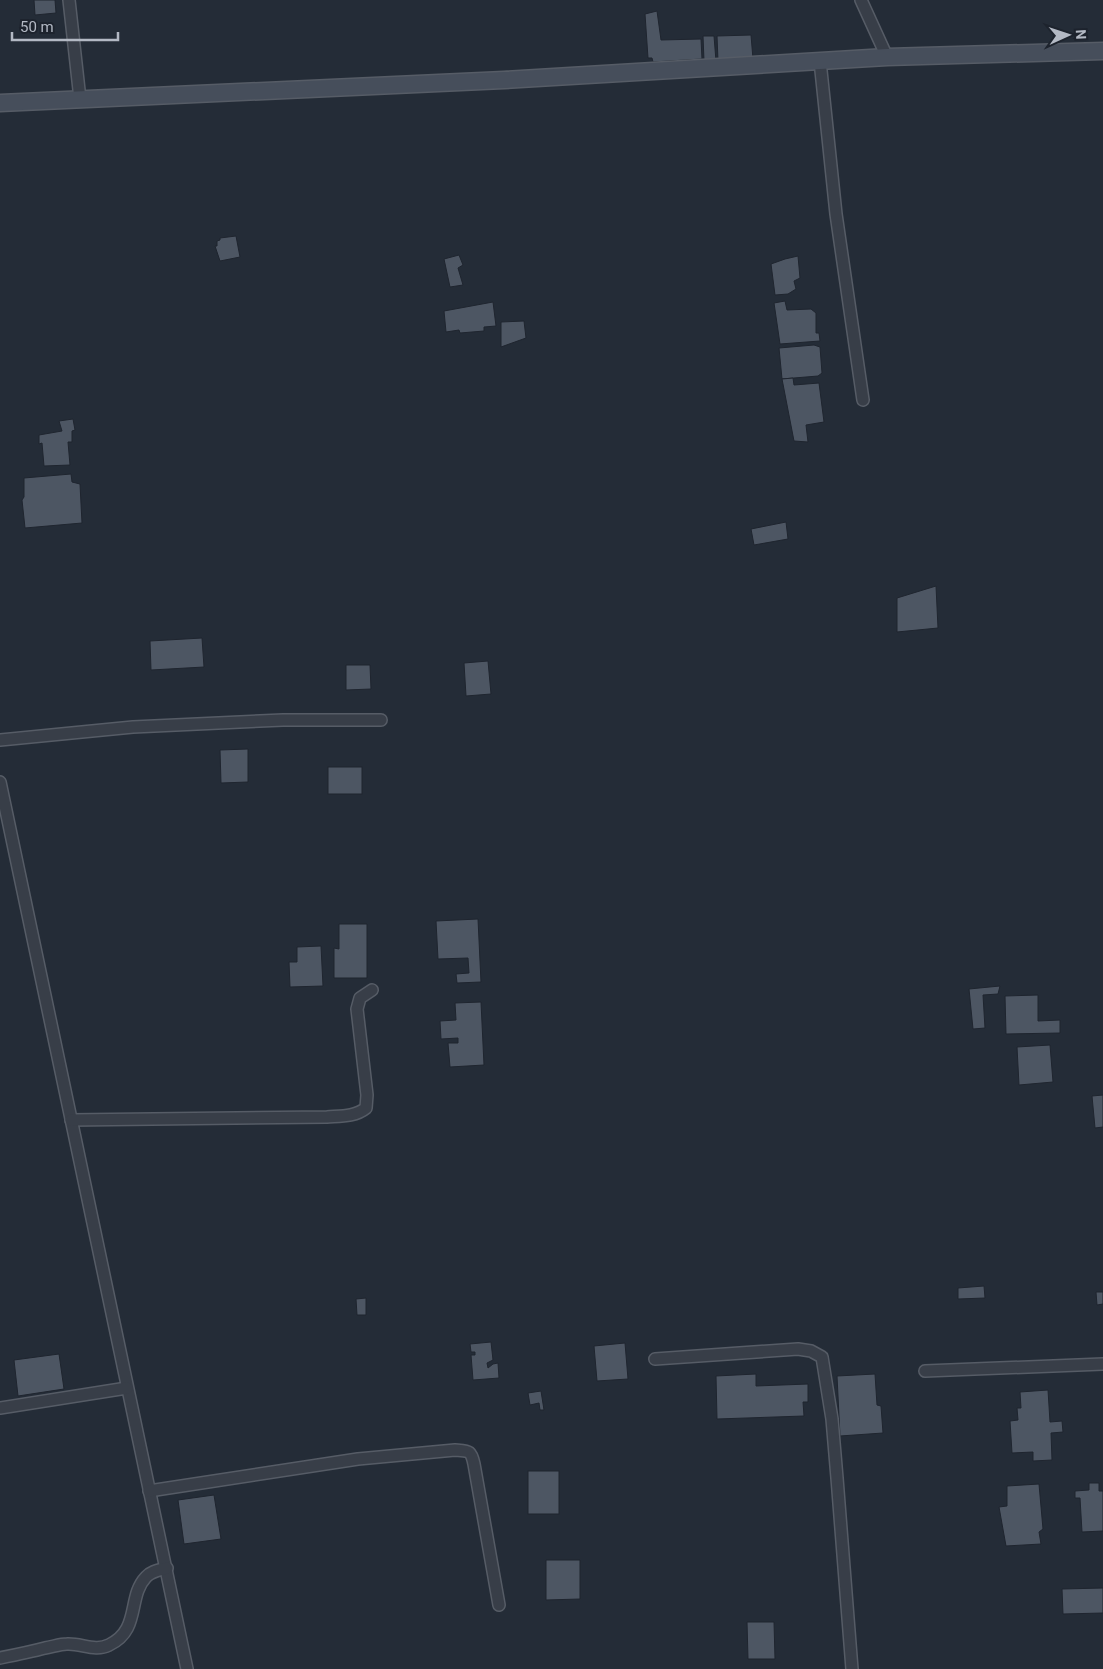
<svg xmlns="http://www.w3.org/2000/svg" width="1103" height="1669" viewBox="0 0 1103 1669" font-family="Roboto,sans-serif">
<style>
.building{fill:#4d5663;stroke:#1f252f}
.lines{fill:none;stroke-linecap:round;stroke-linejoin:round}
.street-casing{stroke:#565c66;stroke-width:14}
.secondary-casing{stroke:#565c66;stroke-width:19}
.street{stroke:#383e48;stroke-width:11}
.secondary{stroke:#464e5b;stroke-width:16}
</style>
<rect width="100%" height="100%" fill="#242c37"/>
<g class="building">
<path d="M34 0H55L56 13 35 15Z"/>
<path d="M657 11 661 40 701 39 702 59 653 62 652 58H648L645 14Z"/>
<path d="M751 35 753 59 718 61 717 36Z"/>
<path d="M703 36H714L716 61H704Z"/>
<path d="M236 236 240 257 220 261 215 246H217V241L220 240V238Z"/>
<path d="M459 255 463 265 458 268 463 285 450 287 444 259Z"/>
<path d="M798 256 800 278 794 281 796 289 788 294 775 295 771 264 785 259Z"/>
<path d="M785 301 787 310 811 309 816 313V333H819L820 341 780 344 774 303Z"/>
<path d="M493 302 496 326 484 327V331L460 333 459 330 446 332 444 311Z"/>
<path d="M524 321 526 338 501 347V322Z"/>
<path d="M814 345 820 347 822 373 818 376 782 379 779 348Z"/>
<path d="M793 378 794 385 819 383 824 422 806 425 808 442 794 441 782 379Z"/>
<path d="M73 419 75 430 72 431V442H68L70 465 44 466 42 443 39 444V435L62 431 59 421Z"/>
<path d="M71 474 72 482 80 484 82 523 25 528 22 500 24 497V478Z"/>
<path d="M786 522 788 539 754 545 751 529Z"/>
<path d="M936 586 938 628 897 632V598Z"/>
<path d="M202 638 204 667 151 670 150 641Z"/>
<path d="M488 661 491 694 466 696 464 663Z"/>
<path d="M346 665H370L371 689 346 690Z"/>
<path d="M248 749V782L221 783 220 750Z"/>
<rect x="328" y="767" width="34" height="27"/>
<path d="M478 919 481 982 457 983 456 974 469 973 468 958 438 959 436 921Z"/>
<path d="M339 924H367V978H334V948L339 949Z"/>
<path d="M321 946 323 986 290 987 289 962H297V947Z"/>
<path d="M1000 986 998 994 983 995 985 1028 973 1029 969 989Z"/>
<path d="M1038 995V1021L1060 1020V1033L1006 1034 1005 996Z"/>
<path d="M481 1002 484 1065 450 1067 448 1043H458V1038L441 1039 440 1021 456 1020 455 1003Z"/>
<path d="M1050 1045 1053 1082 1019 1085 1017 1047Z"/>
<path d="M1103 1095V1127L1095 1128 1092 1096Z"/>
<path d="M984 1286 985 1298 958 1299V1288Z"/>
<path d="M1096 1292H1103V1304L1097 1305Z"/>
<path d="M366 1298V1315H357L356 1299Z"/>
<path d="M491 1342 493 1360 487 1363 488 1368 493 1364 498 1363 499 1378 473 1380 471 1355H475V1352H471L470 1344Z"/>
<path d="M625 1343 628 1379 597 1381 594 1346Z"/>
<path d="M59 1354 64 1389 18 1396 14 1360Z"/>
<path d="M756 1374V1386L808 1384V1402H803L804 1416 717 1419 716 1376Z"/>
<path d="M875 1374 877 1405 881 1406 883 1433 840 1436 837 1376Z"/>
<path d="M1048 1390 1050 1422 1062 1421 1063 1432 1051 1433 1052 1460 1033 1461V1452L1012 1453 1010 1421 1018 1420 1017 1408H1021L1020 1392Z"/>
<path d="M541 1391 544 1410H540L539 1403 530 1405 528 1393Z"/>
<rect x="528" y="1471" width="31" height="43"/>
<path d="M1089 1483H1099V1491H1103V1531L1082 1532 1080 1498H1075V1491L1089 1490Z"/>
<path d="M1039 1484 1043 1529 1039 1532 1041 1544 1006 1546 999 1507 1007 1506V1486Z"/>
<path d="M214 1495 221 1539 184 1544 178 1500Z"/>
<path d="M546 1560H580V1599L546 1600Z"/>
<path d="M1103 1588V1613L1063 1614 1062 1589Z"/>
<path d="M747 1622H774L775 1659H748Z"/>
</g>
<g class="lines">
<g class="street-casing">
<g id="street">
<path d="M69 0 80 99"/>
<path d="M861 0 887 57"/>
<path d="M820 61 836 214 863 400"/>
<path d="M0 740 133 727 283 720H381"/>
<path d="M0 782 187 1669"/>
<path d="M71 1120 327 1117C340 1116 355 1117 366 1108L367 1095 357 1009 360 998 372 990"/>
<path d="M655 1359 798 1349 811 1351 822 1357 832 1419 837 1478 852 1669"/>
<path d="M925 1371 1103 1364"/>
<path d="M0 1408 127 1388"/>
<path d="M149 1491 358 1459 455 1450C469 1451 471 1450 474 1464L499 1605"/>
<path d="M0 1658C15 1655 30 1652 45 1648 52 1647 60 1644 67 1644 81 1643 95 1652 109 1645 141 1630 127 1597 146 1577 151 1571 160 1570 167 1568"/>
</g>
</g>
<g class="secondary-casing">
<path id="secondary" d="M0 103 504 80 887 57 1103 51"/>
</g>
<use href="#street" class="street"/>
<use href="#secondary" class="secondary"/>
</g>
<g transform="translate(1068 35) rotate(87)" stroke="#1d232d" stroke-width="4" paint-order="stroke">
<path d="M0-4L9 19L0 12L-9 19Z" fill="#b3b9c4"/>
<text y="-8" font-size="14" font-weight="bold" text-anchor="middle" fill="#b3b9c4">N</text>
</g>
<path d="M12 32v8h106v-8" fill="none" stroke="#b3b9c4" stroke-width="2.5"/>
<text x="20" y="32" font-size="15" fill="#b3b9c4" stroke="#1d232d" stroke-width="4" paint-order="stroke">50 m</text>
</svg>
